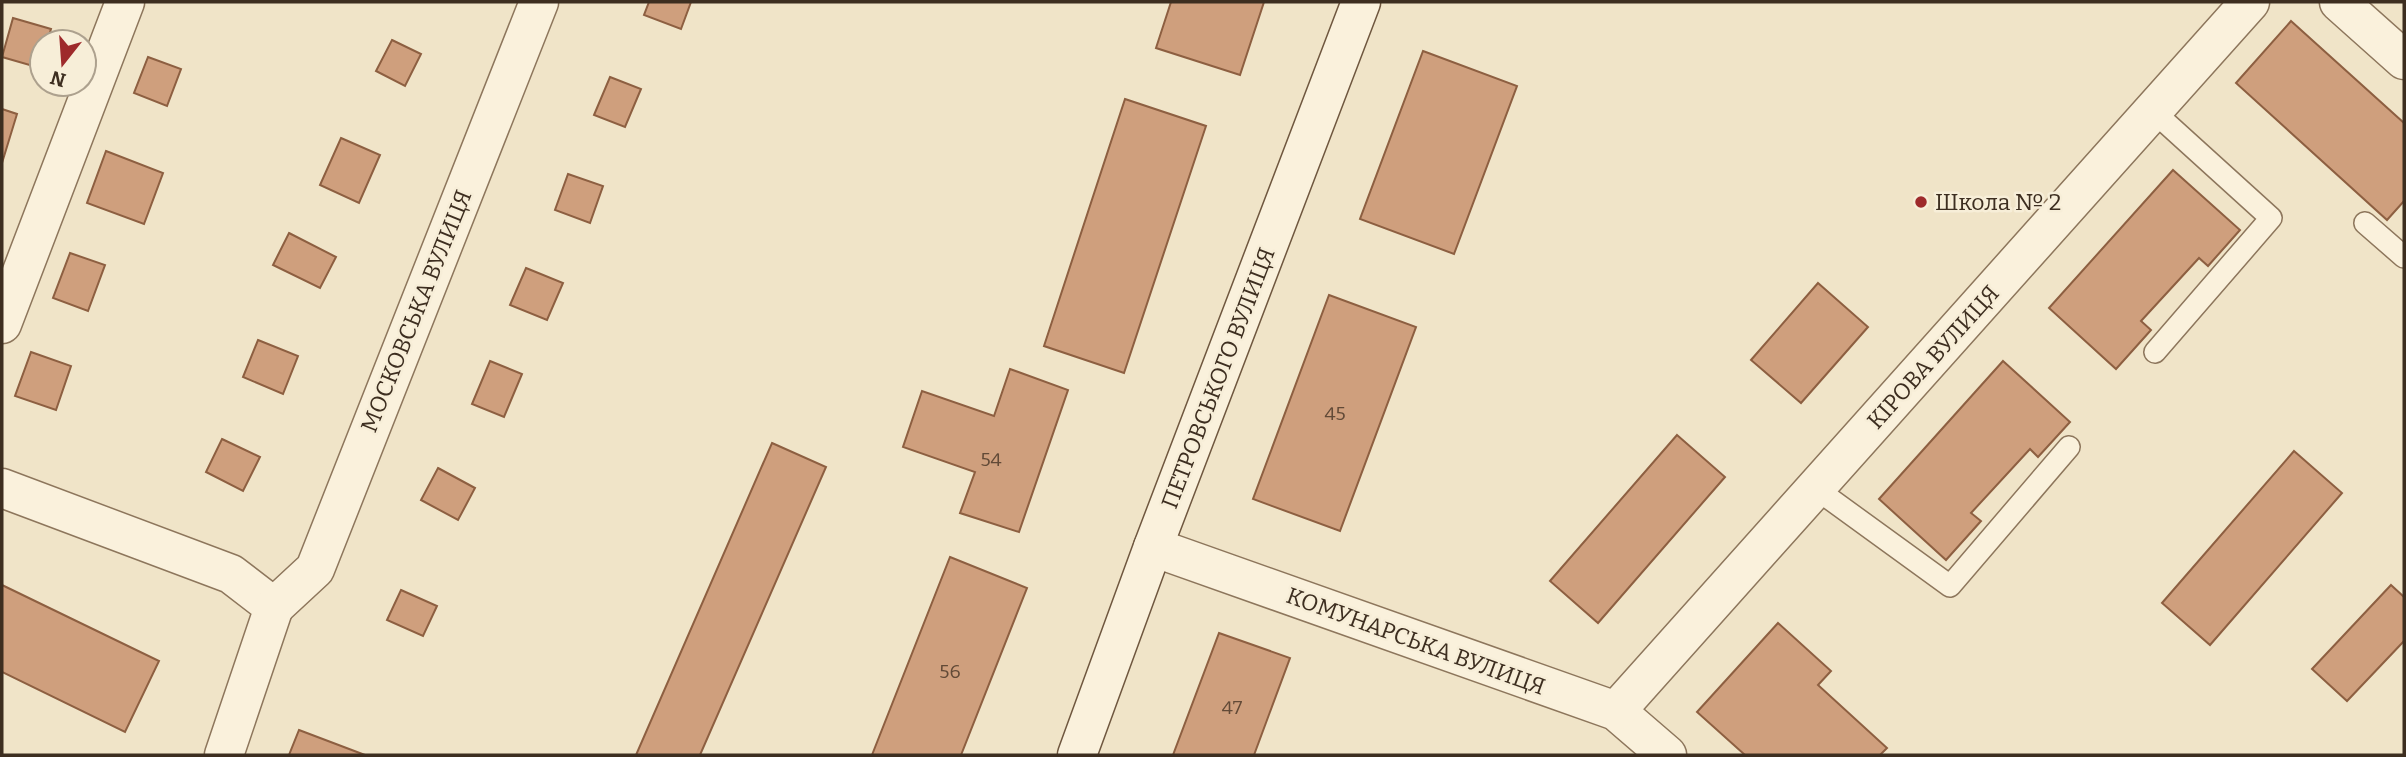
<svg xmlns="http://www.w3.org/2000/svg" width="2406" height="757" viewBox="0 0 2406 757" font-family="Bitter,serif">
<style>
.building{fill:#cf9f7d;stroke:#8d5f41;stroke-width:2}
.lines{fill:none;stroke-linecap:round;stroke-linejoin:round}
.lane-casing{stroke:#8d765c;stroke-width:24}
.street-casing{stroke:#8d765c;stroke-width:41}
.secondary-casing{stroke:#6f573f;stroke-width:41}
.lane{stroke:#faf1dc;stroke-width:21}
.street{stroke:#faf1dc;stroke-width:38}
.secondary{stroke:#faf1dc;stroke-width:38}
.poi-dot{fill:#9e2a2b;stroke:#f7eed8;stroke-width:2.5}
.labels{text-anchor:middle;stroke-width:5;stroke-linejoin:round;paint-order:stroke}
.number-label{font-size:19px;fill:#624a37}
.poi-label{font-size:23px;fill:#3d2e20;stroke:#f7eed8;text-anchor:start}
.street-label{font-size:23px;fill:#3d2e20;stroke:#f7eed8}
</style>
<rect width="100%" height="100%" fill="#f0e4c8"/>
<g class="building">
<path d="M649 2H691L681 29 644 15Z"/>
<path d="M1171 2H1264L1240 75 1156 48Z"/>
<path d="M13 18 51 29 47 42H42L40 68 2 57Z"/>
<path d="M2291 21 2404 123V201L2387 220 2236 83Z"/>
<path d="M392 40 421 54 405 86 376 71Z"/>
<path d="M1423 51 1517 86 1454 254 1360 219Z"/>
<path d="M148 57 181 69 167 106 134 93Z"/>
<path d="M610 77 641 89 625 127 594 115Z"/>
<path d="M1125 99 1206 126 1124 373 1044 346Z"/>
<path d="M2 109 17 114 2 163Z"/>
<path d="M341 138 380 155 359 203 320 185Z"/>
<path d="M106 151 163 173 144 224 87 203Z"/>
<path d="M2173 170 2240 230 2208 266 2199 258 2141 321 2151 330 2116 369 2049 308Z"/>
<path d="M568 174 603 186 590 223 555 210Z"/>
<path d="M289 233 336 257 320 288 273 265Z"/>
<path d="M70 253 105 265 88 311 53 298Z"/>
<path d="M526 268 563 283 547 320 510 305Z"/>
<path d="M1818 283 1868 327 1801 403 1751 360Z"/>
<path d="M1329 295 1416 327 1340 531 1253 499Z"/>
<path d="M258 340 298 356 283 394 243 377Z"/>
<path d="M31 352 71 366 56 410 15 396Z"/>
<path d="M490 361 522 374 504 417 472 404Z"/>
<path d="M2003 361 2070 422 2038 457 2030 449 1971 513 1981 521 1946 560 1879 499Z"/>
<path d="M1010 369 1068 390 1019 532 960 513 975 472 903 447 922 391 994 416Z"/>
<path d="M1677 435 1725 477 1598 623 1550 581Z"/>
<path d="M222 439 260 457 243 491 206 472Z"/>
<path d="M772 443 826 467 700 755H636Z"/>
<path d="M2294 451 2342 493 2210 645 2162 603Z"/>
<path d="M438 468 475 488 458 520 421 500Z"/>
<path d="M950 557 1027 588 961 755H872Z"/>
<path d="M2 585 159 661 125 732 2 672Z"/>
<path d="M2391 585 2404 597V641L2347 701 2312 669Z"/>
<path d="M401 590 437 606 423 636 387 620Z"/>
<path d="M1778 623 1831 671 1818 685 1887 748 1880 755H1745L1697 712Z"/>
<path d="M1219 633 1290 658 1254 755H1173Z"/>
<path d="M299 730 365 755H289Z"/>
</g>
<g class="lines">
<g class="lane-casing">
<g id="lane">
<path d="M2153 111 2271 218 2155 352"/>
<path d="M2365 223 2404 257"/>
<path d="M1815 488 1950 586 2069 447"/>
</g>
</g>
<g class="street-casing">
<g id="street">
<path d="M2339 2 2404 60"/>
<path d="M2 324 125 2"/>
<path d="M2 488 231 574 274 607 224 755"/>
<path d="M1153 547 1616 711 1667 755"/>
<path d="M274 607 315 569 539 2"/>
<path d="M1616 711 2250 2"/>
</g>
</g>
<g class="secondary-casing">
<path id="secondary" d="M1077 755 1153 547 1361 2"/>
</g>
<use href="#lane" class="lane"/>
<use href="#street" class="street"/>
<use href="#secondary" class="secondary"/>
</g>
<circle class="poi-dot" cx="1921" cy="202" r="7"/>
<g class="labels">
<g class="number-label">
<text x="1335" y="420">45</text>
<text x="991" y="466">54</text>
<text x="950" y="678">56</text>
<text x="1232" y="714">47</text>
</g>
<g class="poi-label">
<text x="1935" y="210">Школа № 2</text>
</g>
<g class="street-label">
<text transform="translate(416 311) rotate(-68)" y="8">МОСКОВСЬКА ВУЛИЦЯ</text>
<text transform="translate(1933 357) rotate(-48)" y="8">КІРОВА ВУЛИЦЯ</text>
<text transform="translate(1218 378) rotate(-69)" y="8">ПЕТРОВСЬКОГО ВУЛИЦЯ</text>
<text transform="translate(1416 641) rotate(20)" y="8">КОМУНАРСЬКА ВУЛИЦЯ</text>
</g>
</g>
<rect width="2406" height="757" fill="none" stroke="#3d2e20" stroke-width="7"/>
<g transform="translate(63 63) rotate(197)"><circle r="33" fill="#f7eed8" stroke="#ada18e" stroke-width="2"/>
<path d="M0-5L12 26L0 18L-12 26Z" fill="#9e2a2b"/>
<text y="-10" font-size="19" font-weight="bold" text-anchor="middle" fill="#3d2e20">N</text>
</g>
</svg>
